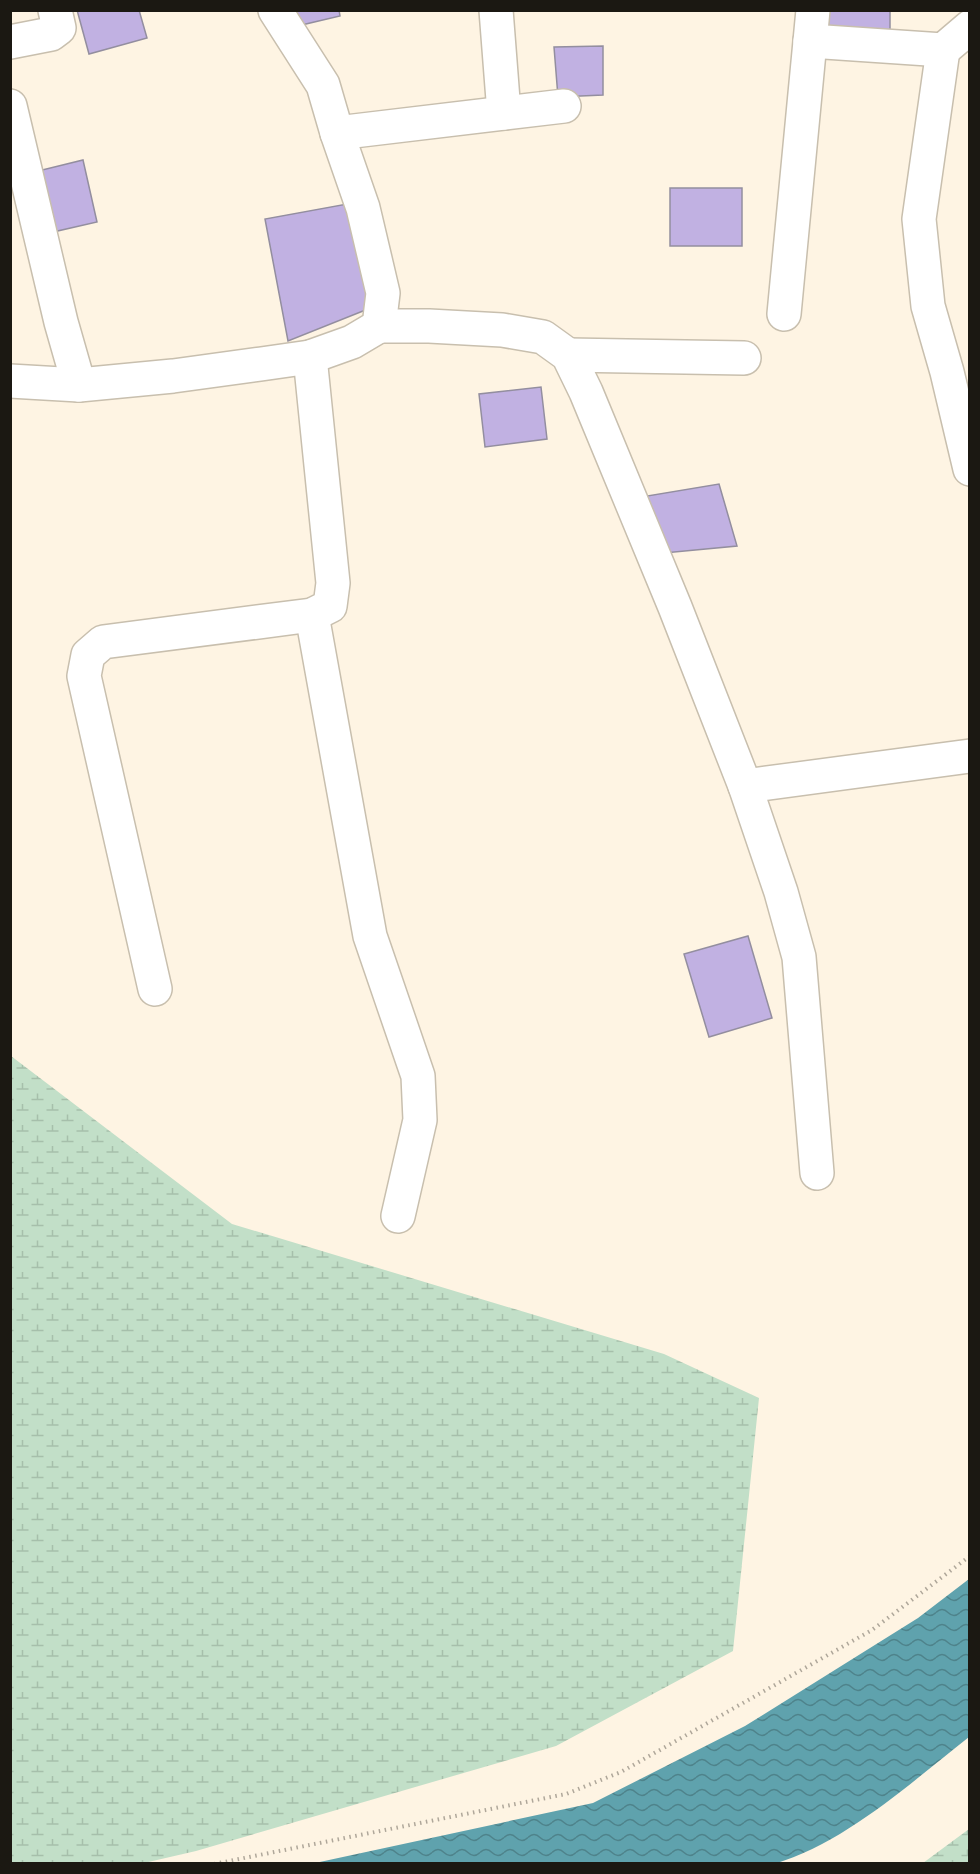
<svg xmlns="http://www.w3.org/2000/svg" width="980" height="1874" viewBox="0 0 980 1874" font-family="Roboto,sans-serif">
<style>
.wetland{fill:url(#wetland-marsh)}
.water{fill:url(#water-waves)}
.building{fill:#c1b1e2;stroke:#938e9f;stroke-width:1.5}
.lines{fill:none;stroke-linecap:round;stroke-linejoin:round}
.minor-casing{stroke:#c8bfae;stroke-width:36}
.path{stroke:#afa79a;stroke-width:4;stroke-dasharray:1.5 4.5;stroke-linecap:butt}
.minor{stroke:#fff;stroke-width:33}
</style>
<defs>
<pattern id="wetland-marsh" width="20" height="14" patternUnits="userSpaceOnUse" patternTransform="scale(1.5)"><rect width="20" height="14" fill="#c2dfc8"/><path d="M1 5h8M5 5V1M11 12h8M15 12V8" fill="none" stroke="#a6bfab"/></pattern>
<pattern id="water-waves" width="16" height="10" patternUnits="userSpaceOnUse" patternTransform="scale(1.5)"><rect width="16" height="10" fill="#5fa2ad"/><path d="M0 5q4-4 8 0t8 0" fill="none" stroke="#4e838b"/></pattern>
</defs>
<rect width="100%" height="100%" fill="#fef4e3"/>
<g class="wetland">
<path d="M11 1056 232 1224 664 1354 759 1398 733 1651 556 1746 196 1851 144 1863H11Z"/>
<path d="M969 1829V1863H923Z"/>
</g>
<path class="water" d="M969 1579V1737C910 1783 847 1842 774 1864L315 1863 593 1803 745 1726 918 1618Z"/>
<g class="building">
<path d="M77 10H139L147 38 89 54Z"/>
<path d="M289 10H339L340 16 293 27Z"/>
<rect x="828" y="10" width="62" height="23"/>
<path d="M603 46V95L558 97 554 47Z"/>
<path d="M83 160 97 222 53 232 38 171Z"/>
<rect x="670" y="188" width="72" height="58"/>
<path d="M347 204 373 307 288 341 265 219Z"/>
<path d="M541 387 547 439 485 447 479 394Z"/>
<path d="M719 484 737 546 664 553 647 496Z"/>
<path d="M748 936 772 1018 709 1037 684 954Z"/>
</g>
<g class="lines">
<g class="minor-casing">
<g id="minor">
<path d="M496 10 504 113"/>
<path d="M810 41 943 50 970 27"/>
<path d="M10 42 51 34 59 28 55 10"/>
<path d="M943 50 919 219 928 306 947 372 970 469"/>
<path d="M10 106 61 322 79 385"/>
<path d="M337 133 564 106"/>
<path d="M784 314 813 10"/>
<path d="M379 326H429L502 330 543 337 568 355 586 392 675 607 745 786 781 892 799 957 817 1173"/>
<path d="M568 355 744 358"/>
<path d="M10 381 79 385 173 376 261 364 310 357 352 342 379 326 383 293 363 208 337 133 323 85 275 10"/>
<path d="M312 615 370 936 418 1076 420 1120 398 1216"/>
<path d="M745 786 970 756"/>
<path d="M155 989 84 676 88 655 103 642 312 615 330 606 333 583 310 357"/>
</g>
</g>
<path class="path" d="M214 1864 566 1794 621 1772 872 1630 970 1556"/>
<use href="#minor" class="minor"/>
</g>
<rect width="980" height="1874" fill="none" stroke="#1b1812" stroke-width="24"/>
</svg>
